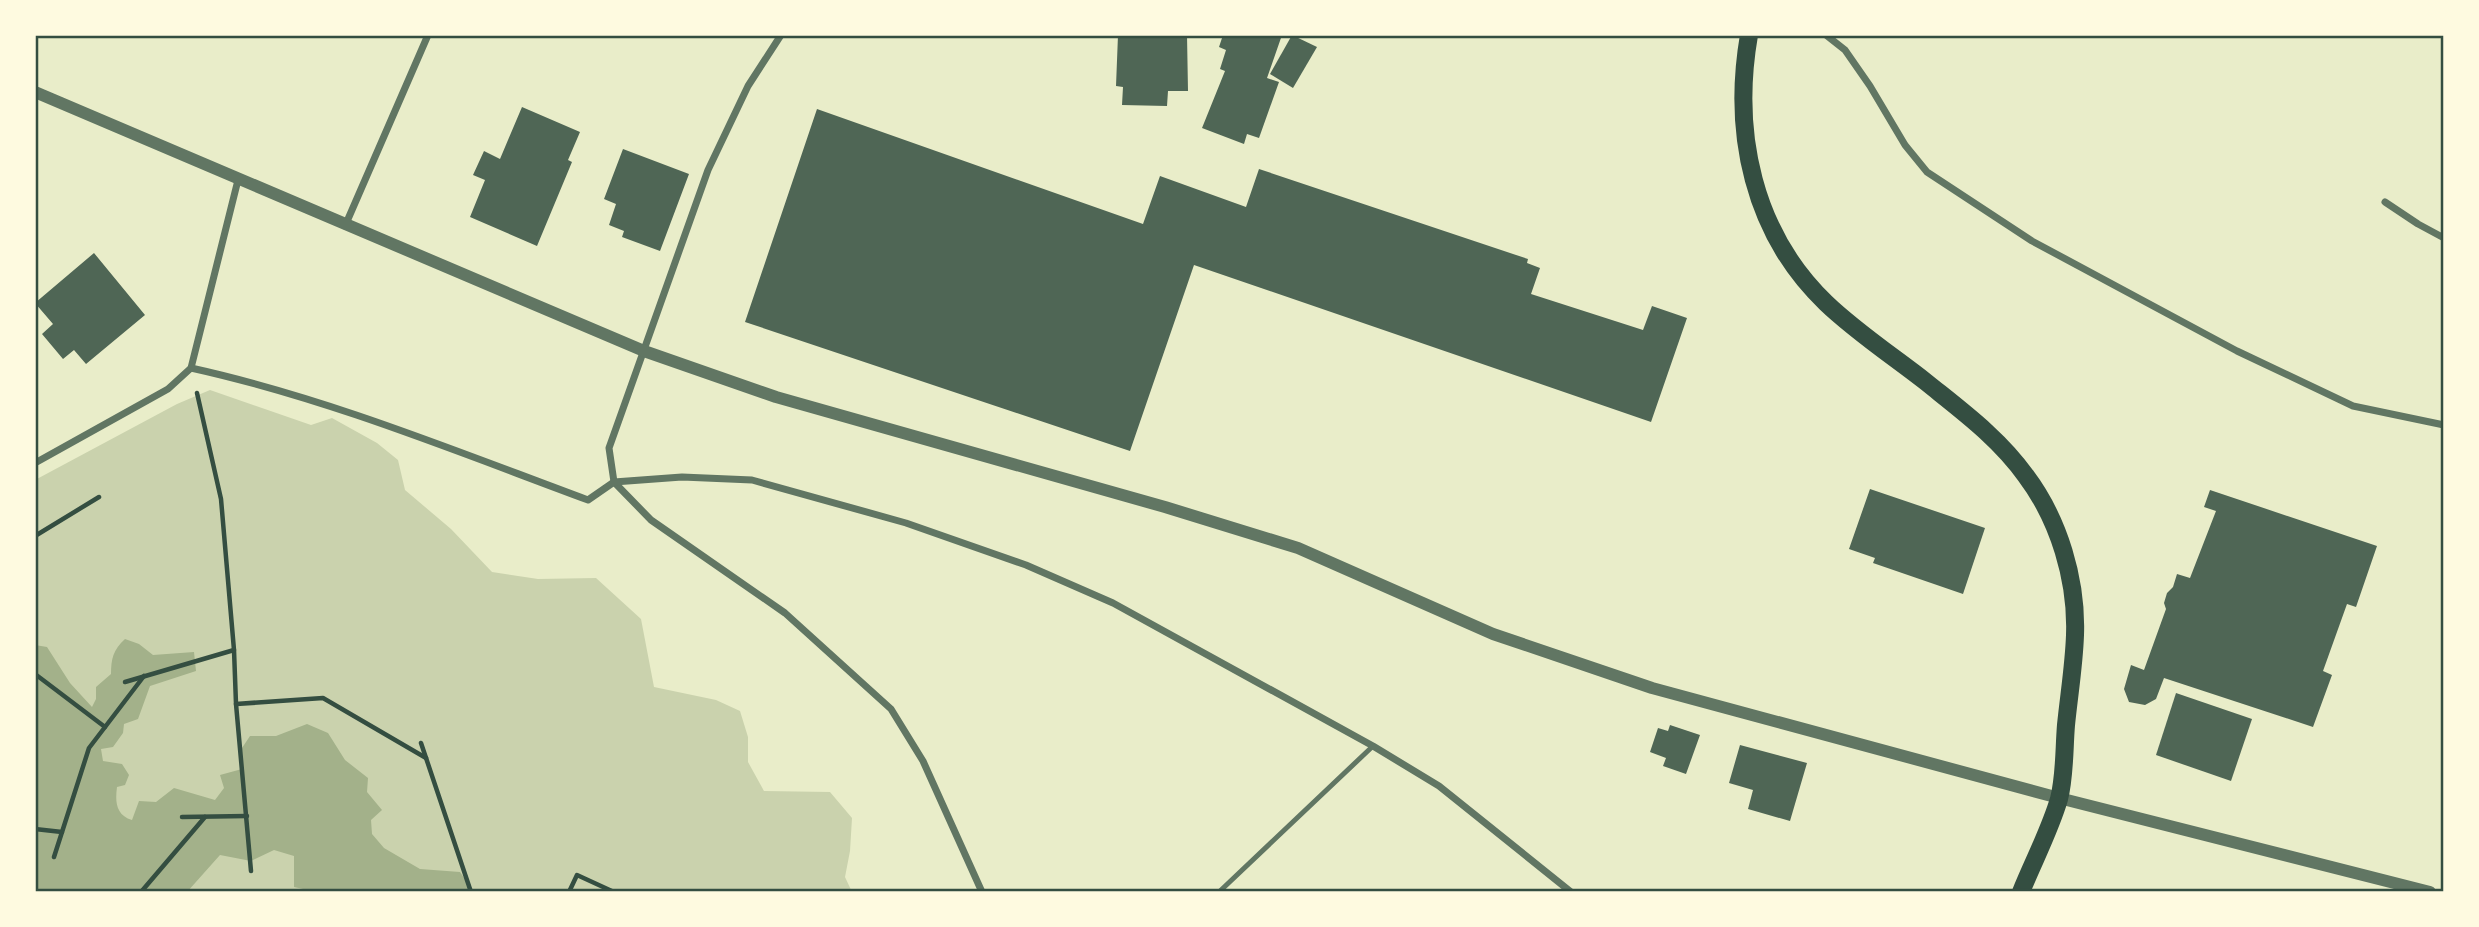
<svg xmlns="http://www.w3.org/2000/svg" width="2479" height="927" viewBox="0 0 2479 927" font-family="'Nunito Sans',sans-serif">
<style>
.green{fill:#cad2ad}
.water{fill:#a3b18a}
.building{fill:#4f6655}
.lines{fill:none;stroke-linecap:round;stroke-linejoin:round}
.path{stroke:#344e41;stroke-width:4.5}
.service{stroke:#617663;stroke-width:5}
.minor{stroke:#617663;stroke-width:7}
.tertiary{stroke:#617663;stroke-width:12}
.primary{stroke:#344e41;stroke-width:18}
.neatline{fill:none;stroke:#344e41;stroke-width:2.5}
</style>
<rect width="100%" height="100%" fill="#e9edc9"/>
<path class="green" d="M210 390 311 425 332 418 377 443 398 460 405 490 451 529 492 572 538 579 596 578 641 619 654 687 716 700 740 711 748 737V762L764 791 830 792 852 818 850 851 845 877 852 892H35V480L177 404Z"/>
<path class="water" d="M125 639 139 644 153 655 194 652 196 671 150 686 138 719 124 724 123 733 113 747 101 749 103 761 122 764 129 775 125 785 117 787C115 802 116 815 132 820L139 801 156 802 174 788 215 800 224 788 220 775 242 769V748L250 736H276L307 724 328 733 345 760 368 778 367 792 382 810 371 820 372 834 384 848 420 869 460 872 474 892H317L294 887V856L274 850 251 861 220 855 187 892H35V645L47 647 70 683 92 707 96 699V687L111 674C111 659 113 650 125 639Z"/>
<g class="building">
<path d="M1118 35H1187L1188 91H1168L1167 106 1122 105 1123 87 1116 86Z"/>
<path d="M1223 35H1282L1267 78 1279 82 1259 138 1247 134 1244 144 1202 128 1225 71 1220 69 1226 50 1219 47Z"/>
<path d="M1292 35 1317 47 1293 88 1270 74Z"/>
<path d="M522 107 580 132 568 160 572 162 537 246 470 217 485 180 473 175 484 151 500 159Z"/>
<path d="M817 109 1143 224 1160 176 1246 207 1259 169 1528 259 1527 263 1540 268 1531 294 1643 330 1652 306 1687 318 1651 422 1194 265 1130 451 745 322Z"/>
<path d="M623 149 689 174 660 251 622 237 624 231 609 225 616 204 604 199Z"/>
<path d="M94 253 145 315 86 364 74 350 63 359 42 334 53 324 35 303Z"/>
<path d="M1870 489 1985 528 1963 594 1873 563 1875 558 1849 549Z"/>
<path d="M2210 490 2377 546 2356 607 2347 604 2323 671 2332 675 2313 727 2164 678 2156 699 2145 705 2129 702 2124 689 2131 665 2144 670 2166 609 2164 603 2167 593 2173 587 2177 574 2190 578 2216 511 2204 507Z"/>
<path d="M2176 693 2252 719 2231 781 2156 755Z"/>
<path d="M1670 725 1700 735 1686 774 1663 766 1666 758 1650 752 1658 728 1668 731Z"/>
<path d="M1740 745 1807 763 1790 821 1748 809 1753 790 1729 783Z"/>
</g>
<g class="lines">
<g class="path">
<path d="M197 393 221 499 234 650 236 704 251 871"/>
<path d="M35 536 99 497"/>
<path d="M35 674 105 727"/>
<path d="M125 682 234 650"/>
<path d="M236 704 323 698 426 758"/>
<path d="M421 743 471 892"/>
<path d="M182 817 247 816"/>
<path d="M35 829 62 832"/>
<path d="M54 857 89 748 144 676"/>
<path d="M141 892 205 817"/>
<path d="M569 892 577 875 614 892"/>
</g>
<path class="service" d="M1219 892 1373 746"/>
<g class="minor">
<path d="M781 35 748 86 708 170 609 448 614 482 651 520 785 613 891 709 923 761 982 892"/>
<path d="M1826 35 1845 50 1870 86 1905 145 1927 172 2032 241 2237 351 2353 406 2444 425"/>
<path d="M2385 202 2418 224 2444 238"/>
<path d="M345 226 428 35"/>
<path d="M191 368C327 398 458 452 588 500L614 482 682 477 752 480 906 523 1026 565 1113 603 1373 746 1439 786 1571 892"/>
<path d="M35 463 168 389 191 368 238 180"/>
</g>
<path class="tertiary" d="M35 92 644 351 776 397 1165 507 1298 548 1493 634 1652 688 2059 798 2430 892"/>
<path class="primary" d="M1749 35C1732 133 1753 233 1826 303 1855 331 1894 357 1926 382 1962 411 1999 438 2026 476 2059 520 2077 580 2075 635 2074 665 2069 695 2066 725 2064 749 2065 776 2059 799 2050 830 2033 862 2021 892"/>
</g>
<rect width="2479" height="927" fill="none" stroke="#fefae0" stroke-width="74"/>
<rect x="37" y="37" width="2405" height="853" class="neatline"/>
</svg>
